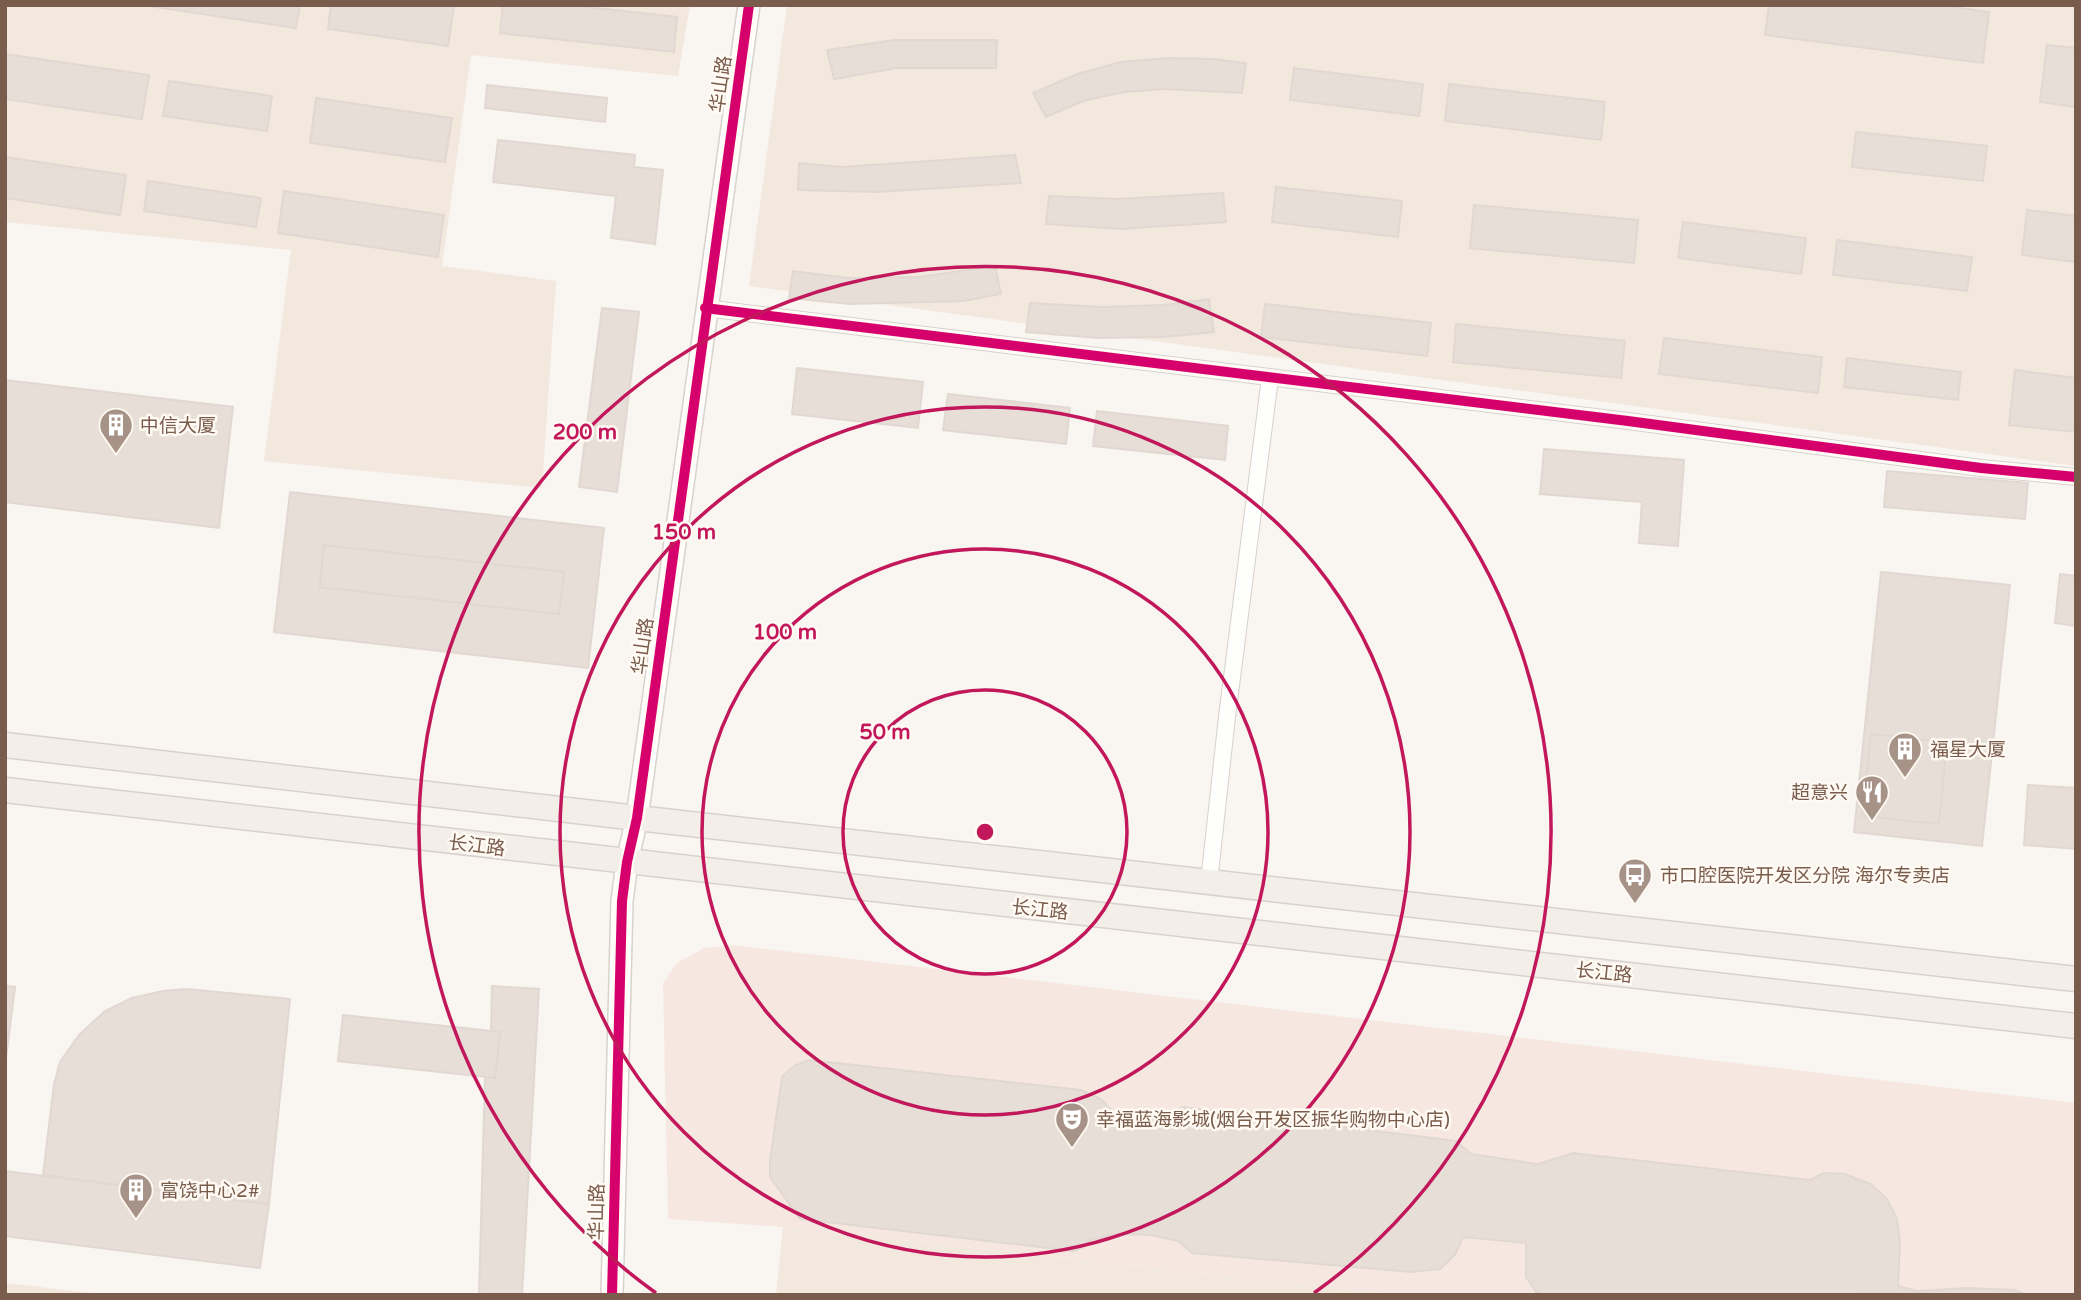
<svg xmlns="http://www.w3.org/2000/svg" width="2081" height="1300" viewBox="0 0 2081 1300" font-family="'Varela Round','Noto Sans SC',sans-serif">
<style>
.residential{fill:#f2e8de}
.commercial{fill:#f6e8e1}
.building{fill:#e6ded7;stroke:#e2d8d2;stroke-width:2;fill-rule:evenodd}
.lines{fill:none;stroke-linecap:round;stroke-linejoin:round}
.street-casing{stroke:#d7d1cb;stroke-width:18}
.secondary-casing{stroke:#d9d2cb;stroke-width:24}
.primary-casing{stroke:#dad1cc;stroke-width:27}
.street{stroke:#fefefd;stroke-width:16}
.secondary{stroke:#fefefd;stroke-width:21}
.primary{stroke:#f3eee8;stroke-width:24}
.cycleway-casing{stroke:#fffaf3;stroke-width:15}
.cycleway{stroke:#d6006c;stroke-width:10}
.ring{fill:none;stroke:#c2185b;stroke-width:3.5}
.labels{text-anchor:middle;stroke-width:5;stroke-linejoin:round;paint-order:stroke}
.street-label{font-size:19px;fill:#7a5c4d;stroke:#fffaf3}
.poi-label{font-size:19px;fill:#7a5c4d;stroke:#fffaf3;text-anchor:start}
.centre{fill:#c2185b;stroke:#fffaf3;stroke-width:3.5}
.ring-label{font-size:21px;text-anchor:middle;font-weight:bold;fill:#c2185b;stroke:#fffaf3;stroke-width:5;stroke-linejoin:round;paint-order:stroke}
</style>
<rect width="100%" height="100%" fill="#f9f5f0"/>
<g class="residential">
<path d="M5 5H690L678 76 471 55 442 266 556 281 542 488 264 461 291 250 5 222Z"/>
<path d="M787 5H2076V466L749 286Z"/>
<path d="M783 1227 1399 1295H776Z"/>
<path d="M5 1283 109 1295H5Z"/>
</g>
<path class="commercial" d="M733 945 2076 1103V1295H1399L783 1227 668 1219 663 983 677 963 704 948Z"/>
<g class="building">
<path d="M142 5H300L296 28Z"/>
<path d="M331 5H454L448 46 328 29Z"/>
<path d="M503 5H569L677 17 674 52 500 33Z"/>
<path d="M1769 5H1940L1989 12 1983 63 1765 35Z"/>
<path d="M894 40H997L996 68H897L834 79 827 50Z"/>
<path d="M2047 45 2076 48V107L2040 102Z"/>
<path d="M5 54 149 75 142 119 5 99Z"/>
<path d="M1167 58 1213 59 1246 63 1242 93 1164 89 1124 92 1083 101 1046 117 1033 93 1077 74 1121 62Z"/>
<path d="M1294 68 1423 84 1419 116 1290 100Z"/>
<path d="M169 81 272 96 267 131 163 116Z"/>
<path d="M1449 84 1605 102 1601 140 1445 121Z"/>
<path d="M487 85 607 98 605 122 485 108Z"/>
<path d="M316 98 452 118 445 162 310 143Z"/>
<path d="M1856 132 1987 146 1983 181 1852 167Z"/>
<path d="M498 140 635 155 634 167 663 170 655 244 611 238 616 196 493 182Z"/>
<path d="M1015 155 1021 183 877 192 798 190 799 163 842 167Z"/>
<path d="M5 157 126 175 120 215 5 198Z"/>
<path d="M148 181 261 198 256 227 144 211Z"/>
<path d="M1276 187 1402 201 1398 237 1272 222Z"/>
<path d="M284 191 444 215 438 257 278 233Z"/>
<path d="M1223 193 1226 222 1121 229 1046 224 1049 196 1118 199Z"/>
<path d="M1474 205 1638 220 1634 263 1470 248Z"/>
<path d="M2027 210 2076 216V262L2022 255Z"/>
<path d="M1683 222 1806 238 1801 274 1678 258Z"/>
<path d="M1837 240 1972 257 1967 291 1833 275Z"/>
<path d="M995 266 1001 294 963 301 850 304 789 298 793 271 849 278 919 277Z"/>
<path d="M1209 299 1214 332 1164 337 1099 338 1026 332 1030 303 1103 307 1163 305Z"/>
<path d="M1265 304 1431 323 1427 356 1261 337Z"/>
<path d="M602 308 639 312 617 492 579 487Z"/>
<path d="M1456 324 1625 341 1621 378 1453 362Z"/>
<path d="M1664 338 1822 357 1818 393 1659 374Z"/>
<path d="M1847 358 1961 372 1958 400 1844 387Z"/>
<path d="M797 368 923 382 918 428 792 414Z"/>
<path d="M2015 370 2076 378V432L2009 425Z"/>
<path d="M5 380 233 407 219 528 5 502Z"/>
<path d="M948 394 1070 408 1066 444 943 430Z"/>
<path d="M1097 411 1228 426 1225 460 1093 446Z"/>
<path d="M1544 449 1684 460 1678 546 1639 543 1642 502 1540 494Z"/>
<path d="M1887 471 2028 483 2025 519 1884 507Z"/>
<path d="M290 492 604 528 588 668 274 632ZM324 545 564 572 559 614 320 587Z"/>
<path d="M324 545 564 572 559 614 320 587Z"/>
<path d="M1881 572 2010 585 1982 846 1854 832Z"/>
<path d="M2060 574 2076 576V626L2055 623Z"/>
<path d="M1871 734 1947 742 1939 824 1862 816Z"/>
<path d="M2028 785 2076 788V849L2024 845Z"/>
<path d="M5 986 15 987 5 1066Z"/>
<path d="M492 986 539 989 522 1295H479L485 1077 495 1078 500 1032H491Z"/>
<path d="M187 989 290 999 269 1204 43 1175 54 1084 60 1062 79 1035 105 1011 132 998 163 991Z"/>
<path d="M343 1015 500 1032 495 1078 338 1061Z"/>
<path d="M809 1060 1081 1090 1101 1099 1112 1111 1160 1116 1183 1107 1456 1141 1471 1154 1538 1164 1573 1153 1810 1180 1824 1173 1845 1174 1871 1184 1887 1199 1897 1219 1900 1241 1898 1286 1917 1291 1967 1288 2015 1290 2026 1295 1857 1293 1855 1295H1542L1536 1292 1526 1277V1243L1463 1237 1455 1255 1440 1269 1411 1272 1192 1253 1178 1241 1151 1235 1117 1234 1088 1241 1084 1247 1073 1251 800 1219 770 1177V1161L782 1077 794 1066Z"/>
<path d="M5 1171 269 1204 260 1268 5 1236Z"/>
</g>
<g class="lines">
<g class="street-casing">
<g id="street">
<path d="M705 308 1628 421 1981 468 2076 477"/>
<path d="M1209 882 1227 717 1270 378"/>
</g>
</g>
<g class="secondary-casing">
<path id="secondary" d="M612 1295 622 901 627 862 637 818 749 5"/>
</g>
<g class="primary-casing">
<g id="primary">
<path d="M5 745 637 818 2076 979"/>
<path d="M5 790 2076 1026"/>
</g>
</g>
<use href="#street" class="street"/>
<use href="#secondary" class="secondary"/>
<use href="#primary" class="primary"/>
<g class="cycleway-casing">
<g id="cycleway">
<path d="M705 308 1628 421 1981 468 2076 477"/>
<path d="M612 1295 622 901 627 862 637 818 749 5"/>
</g>
</g>
<use href="#cycleway" class="cycleway"/>
</g>
<g class="ring">
<circle cx="985" cy="832" r="142"/>
<circle cx="985" cy="832" r="283"/>
<circle cx="985" cy="832" r="425"/>
<path d="M656 1293A566 566 0 1 1 1314 1293"/>
</g>
<defs>
<g id="building-pin" transform="scale(1.75)"><path d="M0 17L-7.5 6A9.5 9.5 0 1 1 7.5 6Z" fill="#a69286" stroke="#fffaf3"/><path d="M-4-6H4V6H1V3H-1V6H-4ZM-2.5-4.3h1.7v1.8h-1.7ZM.8-4.3h1.7v1.8H.8ZM-2.5-1h1.7V.8h-1.7ZM.8-1h1.7V.8H.8Z" fill="#fff"/></g>
<g id="restaurant-pin" transform="scale(1.75)"><path d="M0 17L-7.5 6A9.5 9.5 0 1 1 7.5 6Z" fill="#a69286" stroke="#fffaf3"/><path d="M-5-6h1v4h1v-4h1v4h1v-4h1v5L-1.5 .5V6h-2V.5L-5-1ZM5-6V6H3V1.5H1.5Q1.5-4 5-6Z" fill="#fff"/></g>
<g id="bus-pin" transform="scale(1.75)"><path d="M0 17L-7.5 6A9.5 9.5 0 1 1 7.5 6Z" fill="#a69286" stroke="#fffaf3"/><path d="M-5-6H5V4H4V6H2V4H-2V6H-4V4H-5ZM-3.5-4V0h7V-4ZM-3.5 1.2v1.5H-2V1.2ZM2 1.2v1.5H3.5V1.2Z" fill="#fff"/></g>
<g id="theatre-pin" transform="scale(1.75)"><path d="M0 17L-7.5 6A9.5 9.5 0 1 1 7.5 6Z" fill="#a69286" stroke="#fffaf3"/><path d="M-5-5.5Q0-4 5-5.5V0Q5 5 0 6Q-5 5-5 0ZM-3.3-2.5H-1v1.5H-3.3ZM1-2.5H3.3v1.5H1ZM-2.8 1Q0 5.5 2.8 1Z" fill="#fff"/></g>
</defs>
<g fill-rule="evenodd">
<use href="#building-pin" x="116" y="425"/>
<use href="#building-pin" x="1905" y="749"/>
<use href="#restaurant-pin" x="1872" y="792"/>
<use href="#bus-pin" x="1635" y="875"/>
<use href="#theatre-pin" x="1072" y="1119"/>
<use href="#building-pin" x="136" y="1190"/>
</g>
<g class="labels">
<g class="street-label">
<text transform="translate(720 84) rotate(-82)" y="7">华山路</text>
<text transform="translate(642 646) rotate(-82)" y="7">华山路</text>
<text transform="translate(477 845) rotate(7)" y="7">长江路</text>
<text transform="translate(1040 909) rotate(6)" y="7">长江路</text>
<text transform="translate(1604 972) rotate(6)" y="7">长江路</text>
<text transform="translate(596 1212) rotate(-89)" y="7">华山路</text>
</g>
<g class="poi-label">
<text x="140" y="432">中信大厦</text>
<text x="1930" y="756">福星大厦</text>
<text x="1848" y="799" text-anchor="end">超意兴</text>
<text x="1660" y="882">市口腔医院开发区分院 海尔专卖店</text>
<text x="1096" y="1126">幸福蓝海影城(烟台开发区振华购物中心店)</text>
<text x="160" y="1197">富饶中心2#</text>
</g>
</g>
<circle cx="985" cy="832" r="10" class="centre"/>
<g class="ring-label">
<text x="585" y="439">200 m</text>
<text x="684" y="539">150 m</text>
<text x="785" y="639">100 m</text>
<text x="885" y="739">50 m</text>
</g>
<rect width="2081" height="1300" fill="none" stroke="#7a5c4d" stroke-width="14"/>
</svg>
